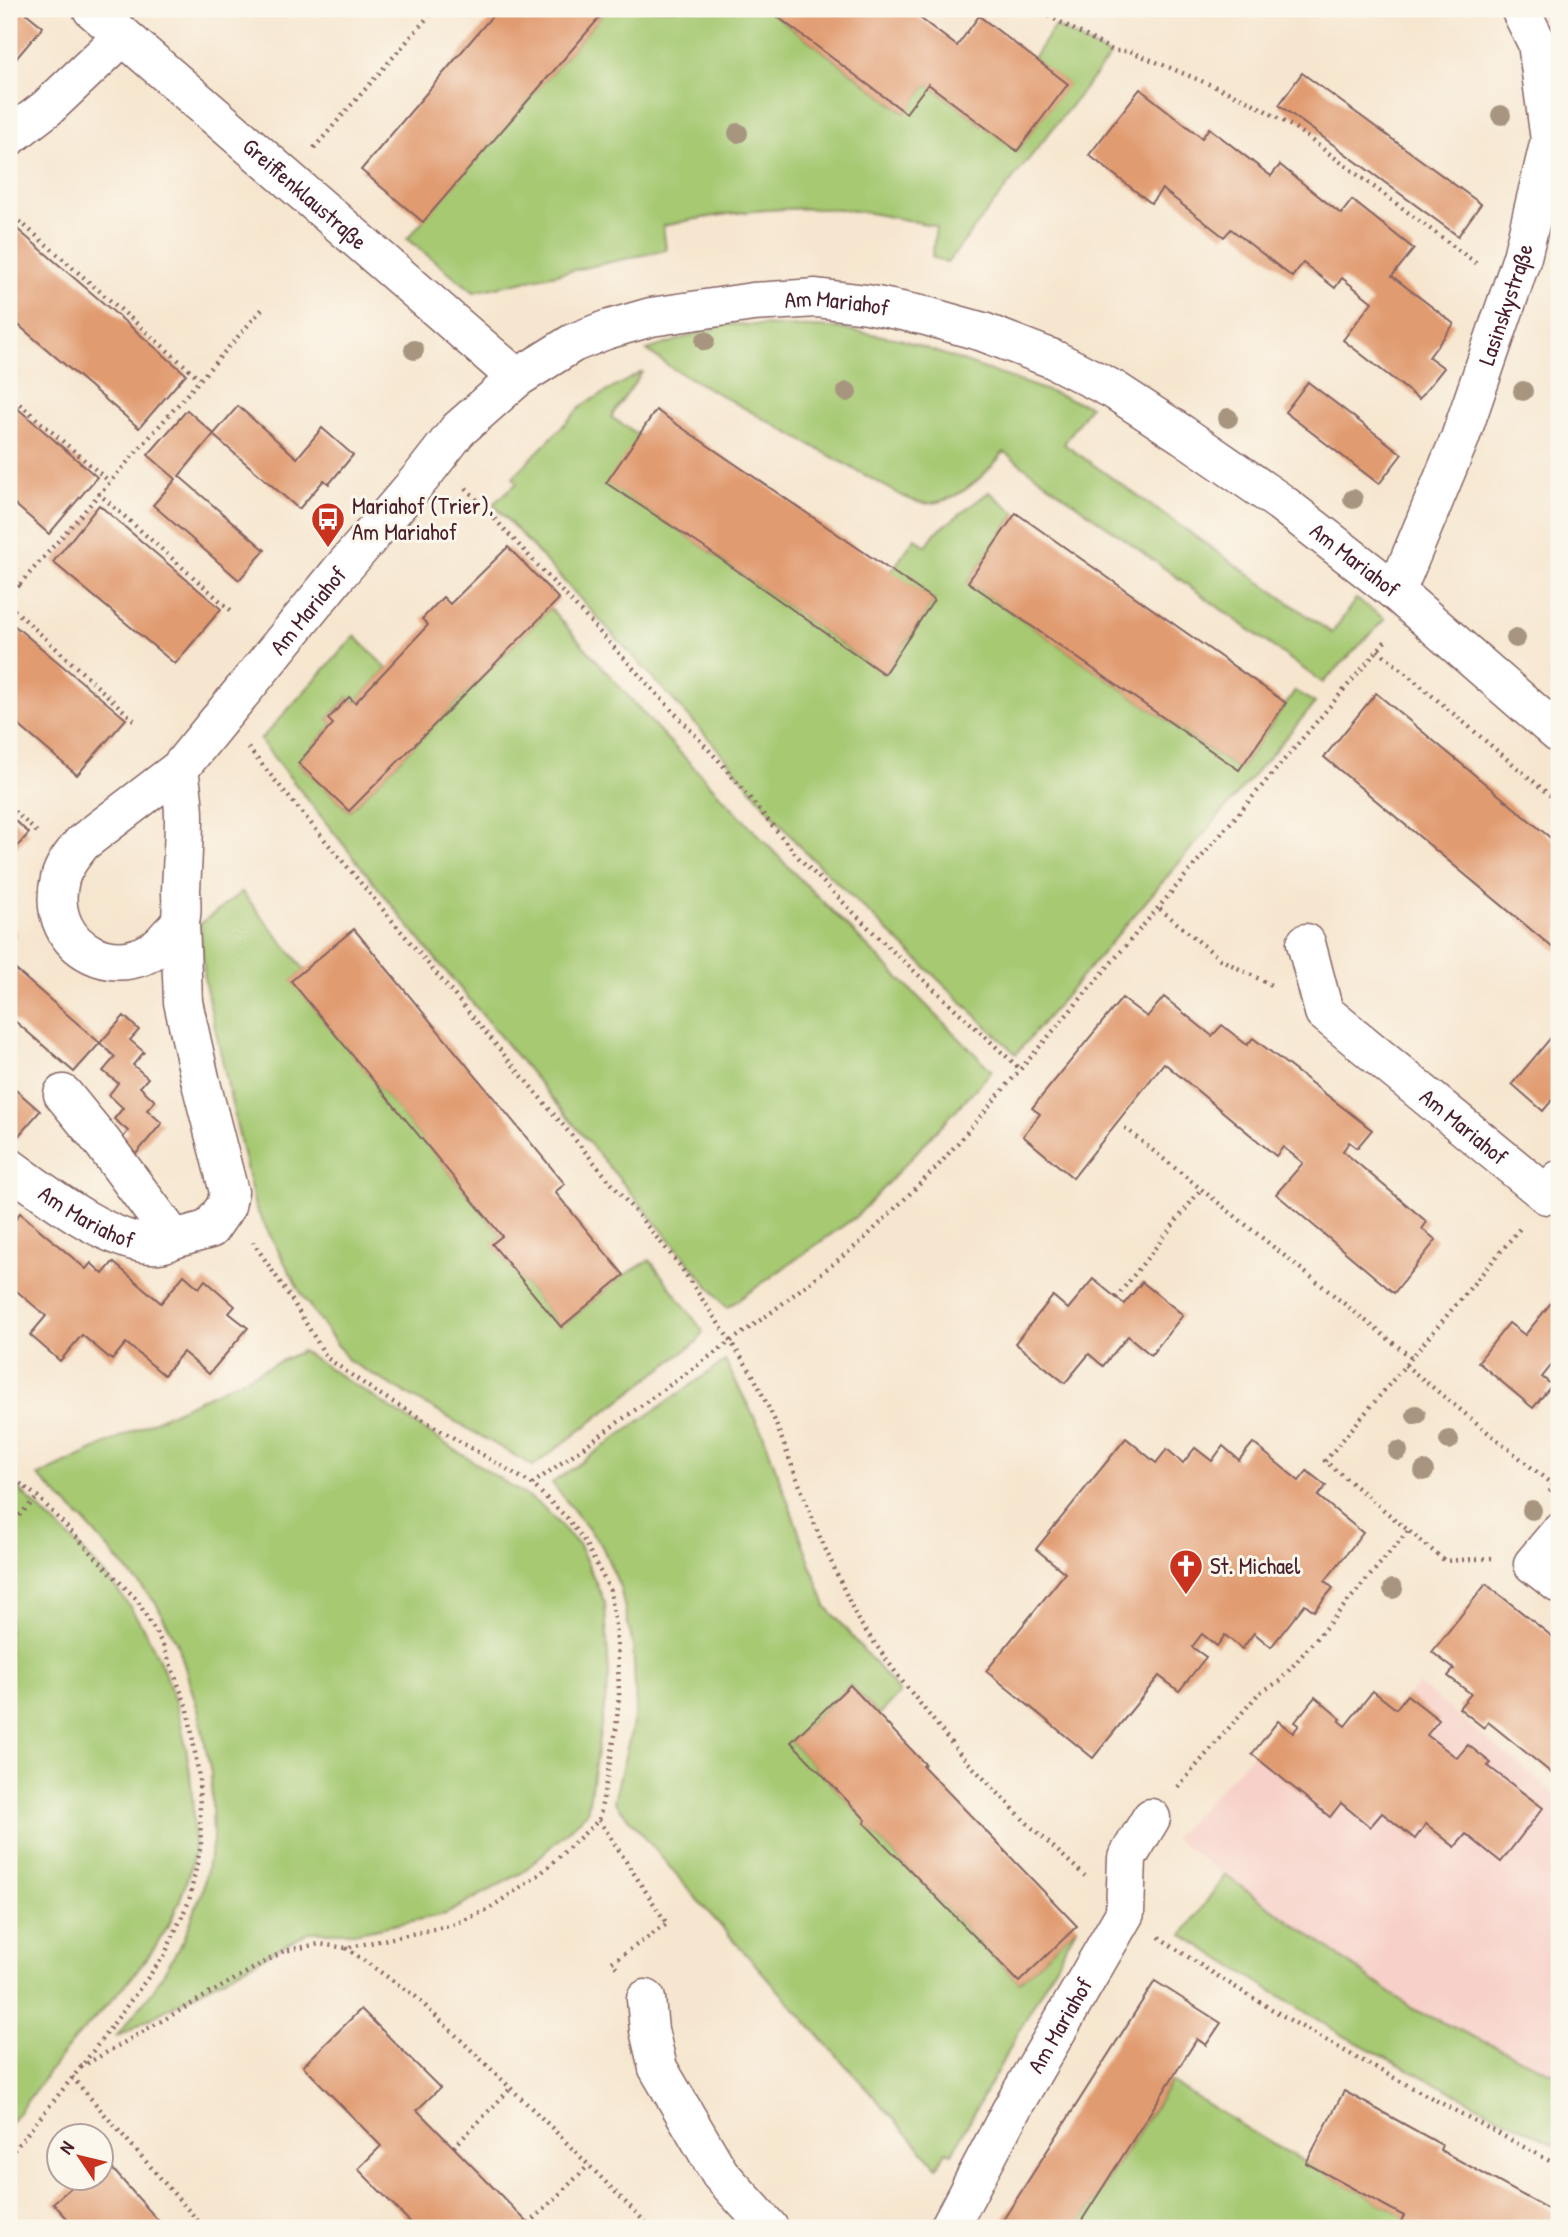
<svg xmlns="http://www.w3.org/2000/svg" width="1568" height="2237" viewBox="0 0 1568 2237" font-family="'Patrick Hand',sans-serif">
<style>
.built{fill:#f7d1c9}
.green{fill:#a6c972;stroke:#78744e;stroke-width:2}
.building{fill:#e19b71}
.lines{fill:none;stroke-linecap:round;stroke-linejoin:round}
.minor-casing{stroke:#866564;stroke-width:41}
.path{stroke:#866564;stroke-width:4.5;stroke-dasharray:2 5;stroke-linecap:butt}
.minor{stroke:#fff;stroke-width:38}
.tree{fill:#a79580}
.labels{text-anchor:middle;stroke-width:6;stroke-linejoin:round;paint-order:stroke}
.street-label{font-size:23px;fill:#4a1f2b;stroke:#fbf7ec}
.poi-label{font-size:23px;fill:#4a1f2b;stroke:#fbf7ec;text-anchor:start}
</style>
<rect width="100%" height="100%" fill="#fbf7ec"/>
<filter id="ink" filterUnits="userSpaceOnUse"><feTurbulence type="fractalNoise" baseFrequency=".0143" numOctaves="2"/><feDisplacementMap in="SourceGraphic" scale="14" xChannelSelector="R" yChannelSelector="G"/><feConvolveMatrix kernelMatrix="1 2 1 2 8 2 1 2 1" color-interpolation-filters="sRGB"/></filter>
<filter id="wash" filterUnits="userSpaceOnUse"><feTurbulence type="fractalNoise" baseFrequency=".00686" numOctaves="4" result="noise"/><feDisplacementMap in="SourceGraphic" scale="28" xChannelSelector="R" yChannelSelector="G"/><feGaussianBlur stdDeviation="1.57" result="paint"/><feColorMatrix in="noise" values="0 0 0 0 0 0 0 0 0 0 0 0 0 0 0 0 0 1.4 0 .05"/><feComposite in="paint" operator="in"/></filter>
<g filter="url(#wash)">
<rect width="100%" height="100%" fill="#f6e6cf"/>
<path class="built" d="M1419 1685 1559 1797V2076L1413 2009 1173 1838 1252 1755 1278 1721 1294 1732 1299 1726 1295 1722 1315 1697 1341 1719 1339 1721 1345 1726 1373 1691 1396 1709 1407 1695Z"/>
<g class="green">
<path d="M607 9H767L905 113 928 84 1017 151 1067 84 1033 58 1055 26 1110 56 947 263 932 257 936 226C906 220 876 213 846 210 784 205 723 212 663 226L666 250 474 292 407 239Z"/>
<path d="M727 324 837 328 900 339 1090 406 1064 444 1332 633 1356 599 1385 619 1323 683 1004 452C987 473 961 499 933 503 922 505 911 500 901 495L670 367 647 350Z"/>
<path d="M643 371 611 417 640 436 607 483 702 546 884 674 934 600 891 572 915 538 926 546 935 533 989 492 1016 513 968 582 1239 770 1295 691 1315 703 1016 1054 801 848 712 742 493 504 517 483 513 477 583 405Z"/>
<path d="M550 608 652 723 793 872 992 1071 857 1216 727 1308 419 939 260 740 355 636 387 669 355 703 348 697 328 719 333 724 298 763 349 811Z"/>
<path d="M242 892 305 970 292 981 502 1236 492 1244 561 1327 624 1275 650 1260 703 1331 698 1341 533 1466 349 1361 303 1297 255 1207 205 983 200 924Z"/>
<path d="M302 1351 542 1506 579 1545 605 1603 609 1677 587 1813 523 1872 446 1914 359 1932H309L116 2037 154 1989 184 1939 202 1892 213 1841 211 1773 199 1713 178 1645 156 1603 84 1521 38 1476Z"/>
<path d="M725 1361 763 1434 826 1606 900 1693 879 1715 850 1685 791 1742 866 1820 864 1823 1019 1982 1077 1926 952 2153 946 2151 937 2167 702 1905 614 1801 636 1711 633 1646 620 1587 602 1546 552 1483Z"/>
<path d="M15 1486C52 1521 92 1556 122 1596 170 1660 192 1742 193 1820 193 1830 195 1842 194 1852 190 1874 180 1901 170 1922 147 1966 110 2001 77 2037 53 2065 31 2096 9 2125V1492Z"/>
<path d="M1225 1875 1413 2009 1559 2076V2147L1342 2035 1183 1935Z"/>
<path d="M1171 2082 1274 2145 1404 2216 1402 2221 1414 2228H1077Z"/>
</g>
<g id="blocks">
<g class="building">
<path d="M9 9H21L43 27 9 67Z"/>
<path d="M498 9H607L423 222 361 170Z"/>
<path d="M767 9H908L957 46 979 16 1068 84 1017 151 928 84 906 113Z"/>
<path d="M1302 73 1481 204 1458 236 1279 105Z"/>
<path d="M1140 89 1202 138 1209 128 1271 176 1280 165 1341 214 1352 200 1414 249 1392 276 1454 324 1429 357 1444 368 1419 399 1343 340 1372 302 1342 278 1335 288 1303 263 1292 277 1231 229 1224 237 1162 189 1151 203 1089 155Z"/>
<path d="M9 222 186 374 139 428 9 317Z"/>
<path d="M1308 382 1402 454 1379 484 1285 412Z"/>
<path d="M9 401 97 477 49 534 9 499Z"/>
<path d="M238 406 297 458 322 428 353 455 329 484 324 480 299 509 213 435 179 476 265 550 239 580 153 505 176 479 148 455 187 410 214 434Z"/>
<path d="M656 410 934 600 884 674 702 546 606 483Z"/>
<path d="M99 505 221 609 175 664 53 562Z"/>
<path d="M1016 513 1286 703 1239 770 968 582Z"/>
<path d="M508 547 559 599 349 811 298 763 333 724 328 719 349 697 355 703 428 625 422 619 443 597 450 604Z"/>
<path d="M9 621 126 719 77 775 9 717Z"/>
<path d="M1376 693 1559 845V953L1324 757Z"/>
<path d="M9 815 29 833 9 856Z"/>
<path d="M9 927 17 934 9 943Z"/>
<path d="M354 929 565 1184 555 1192 624 1275 561 1327 492 1244 502 1236 291 981Z"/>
<path d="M9 964 100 1043 74 1072 9 1016Z"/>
<path d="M1164 997 1212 1036 1222 1025 1247 1045 1253 1038 1372 1130 1357 1148 1349 1142 1343 1151 1427 1222 1422 1229 1436 1240 1394 1293 1276 1194 1303 1163 1283 1147 1276 1156 1164 1063 1073 1178 1023 1136 1040 1114 1032 1108 1122 998 1147 1017Z"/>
<path d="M124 1016 139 1030 130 1040 144 1052 133 1065 148 1078 140 1087 155 1101 147 1110 162 1123 135 1155 120 1142 128 1131 114 1119 123 1108 109 1095 118 1083 103 1071 115 1057 100 1043Z"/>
<path d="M1559 1028V1092L1543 1111 1512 1084Z"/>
<path d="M9 1084 40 1111 14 1141 9 1137Z"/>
<path d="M20 1213 86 1269 91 1263 103 1274 113 1262 161 1303 184 1275 199 1288 205 1280 235 1306 229 1313 248 1328 209 1374 183 1352 164 1375 126 1343 112 1360 82 1335 60 1361 30 1335 46 1316 12 1287 9 1291V1226Z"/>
<path d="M1093 1279 1124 1304 1142 1282 1183 1315 1151 1355 1128 1336 1103 1366 1089 1354 1065 1383 1015 1343 1053 1296 1068 1309Z"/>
<path d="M1559 1293V1356L1542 1377 1552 1385 1533 1408 1478 1362 1509 1323 1525 1335Z"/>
<path d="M1126 1438 1156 1463 1167 1449 1183 1463 1195 1448 1212 1461 1223 1446 1239 1460 1253 1443 1299 1481 1307 1471 1326 1486 1318 1496 1363 1533 1325 1581 1333 1588 1314 1611 1305 1604 1271 1647 1254 1633 1242 1649 1225 1635 1217 1646 1202 1634 1192 1647 1206 1657 1179 1691 1159 1676 1093 1758 986 1671 1065 1573 1036 1549Z"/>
<path d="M1486 1584 1559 1642V1768L1554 1775 1488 1722 1484 1728 1459 1708 1471 1694 1448 1676 1454 1669 1432 1652Z"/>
<path d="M850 1685 925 1764 923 1766 1077 1926 1019 1982 864 1823 866 1820 791 1742Z"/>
<path d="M1373 1691 1396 1709 1407 1695 1439 1720 1427 1735 1457 1758 1468 1745 1491 1763 1488 1766 1543 1808 1501 1862 1466 1834 1455 1847 1426 1824 1415 1839 1382 1813 1370 1827 1341 1803 1330 1817 1252 1754 1278 1721 1293 1733 1299 1725 1295 1722 1315 1697 1341 1719 1339 1721 1345 1726Z"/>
<path d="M1155 1981 1221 2023 1206 2045 1197 2039 1077 2228H998Z"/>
<path d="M361 2009 440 2088 417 2110 533 2228H416L358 2169 381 2146 303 2066Z"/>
<path d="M1344 2091 1442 2145 1440 2150 1559 2215V2228H1414L1401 2221 1404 2216 1306 2163Z"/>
<path d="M103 2158 131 2190 165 2228H76L53 2203 82 2178H102Z"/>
</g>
</g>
</g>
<g filter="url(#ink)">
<use href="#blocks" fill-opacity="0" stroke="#866564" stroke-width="2"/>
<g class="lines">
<g class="minor-casing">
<g id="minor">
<path id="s1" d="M92 9 517 378"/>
<path d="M9 137 47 108 123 36"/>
<path id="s2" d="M1396 592 1460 438 1511 290 1522 257 1550 140 1537 43 1520 9"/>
<path id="s3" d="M179 769C181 784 184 801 184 816 184 841 182 866 181 891 181 900 183 915 179 923 177 927 172 932 169 935 127 989 42 951 60 879 63 866 73 854 82 843L179 769 338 574 423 475 458 430 517 378 573 343 606 330 651 317 753 302 816 298 867 304 926 316 983 332 1053 359 1114 390 1183 435 1280 502 1396 592 1559 734"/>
<path id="s4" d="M1306 943 1324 1012 1547 1195 1559 1180"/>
<path d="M63 1094 103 1143 174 1239 210 1229 226 1206 229 1192 201 1083 183 1002 180 922"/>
<path id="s5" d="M9 1167C43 1192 115 1248 159 1244 164 1244 170 1241 174 1239"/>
<path d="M1559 1533 1533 1564 1559 1584"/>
<path d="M646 1999 649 2030 658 2068 720 2174 769 2228"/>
<path id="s6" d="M949 2228 1010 2112 1125 1913 1127 1858 1151 1818"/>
</g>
</g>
<g class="path">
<path d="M1036 9 1114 51H1130L1249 101 1295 128 1477 264"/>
<path d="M314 148 435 9"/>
<path d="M9 212 199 378"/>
<path d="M9 395 110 482"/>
<path d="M466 488 721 763 799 858 885 944 1020 1069"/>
<path d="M98 493 234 613"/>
<path d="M9 575 20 584 265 306"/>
<path d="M9 598 20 584"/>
<path d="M9 605 137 723"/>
<path d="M1378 650 1559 803"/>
<path d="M248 748 678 1263 753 1375 774 1419 818 1533 858 1620 902 1681 961 1755 1027 1823 1085 1876"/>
<path d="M9 807 37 832"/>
<path d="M1160 909 1220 959 1273 986"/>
<path d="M1125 1128 1412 1358"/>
<path d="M1116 1298 1202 1188"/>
<path d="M1405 1365 1553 1485 1549 1493"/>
<path d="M9 1475 38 1497 137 1600 163 1645 188 1710 199 1777 201 1845 189 1901 164 1956 81 2067 9 2156"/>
<path d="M532 1484 773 1311 861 1242 938 1166 1388 638"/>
<path d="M9 1525 38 1497"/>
<path d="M1492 1558 1445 1561 1325 1461 1522 1226"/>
<path d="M1178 1787 1259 1693 1280 1681 1408 1531"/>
<path d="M599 1820 667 1924 612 1962 619 1970"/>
<path d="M1159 1937C1285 2025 1425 2093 1559 2166"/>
<path d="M346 1948 416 1997 549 2125 651 2228"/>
<path d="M81 2067 284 1951 319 1944 346 1948 453 1925 487 1910 540 1874 599 1820 616 1730 619 1695 618 1661 616 1625 610 1590 583 1539 567 1518 532 1484 376 1392 327 1358 290 1297 253 1242"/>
<path d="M72 2077 204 2228"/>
<path d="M454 2147 511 2088"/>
<path d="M529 2224 589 2165"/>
</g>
<use href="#minor" class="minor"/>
</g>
<g class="tree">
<circle cx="1501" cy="115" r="10"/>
<circle cx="738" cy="133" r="10"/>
<circle cx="705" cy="341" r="10"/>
<circle cx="414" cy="350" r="10"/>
<circle cx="1523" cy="391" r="10"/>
<circle cx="847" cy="392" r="10"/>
<circle cx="1228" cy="418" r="10"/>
<circle cx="1353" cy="499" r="10"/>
<circle cx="1516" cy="638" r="10"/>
<circle cx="1416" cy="1415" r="10"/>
<circle cx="1449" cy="1440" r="10"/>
<circle cx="1398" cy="1451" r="10"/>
<circle cx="1424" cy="1471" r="10"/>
<circle cx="1532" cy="1510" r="10"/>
<circle cx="1393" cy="1589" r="10"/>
</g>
</g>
<defs>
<g id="bus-pin" transform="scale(1.75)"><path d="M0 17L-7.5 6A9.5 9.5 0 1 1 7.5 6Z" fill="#c8321e" stroke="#fbf7ec"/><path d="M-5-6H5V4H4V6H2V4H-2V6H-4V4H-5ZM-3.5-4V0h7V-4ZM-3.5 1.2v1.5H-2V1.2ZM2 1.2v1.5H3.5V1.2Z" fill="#fff"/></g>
<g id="church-pin" transform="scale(1.75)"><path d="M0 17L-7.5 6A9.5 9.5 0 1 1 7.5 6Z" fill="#c8321e" stroke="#fbf7ec"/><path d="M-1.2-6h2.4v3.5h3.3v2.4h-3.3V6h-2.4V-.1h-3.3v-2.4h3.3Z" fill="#fff"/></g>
</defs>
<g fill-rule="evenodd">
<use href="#bus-pin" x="328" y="519"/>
<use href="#church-pin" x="1186" y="1566"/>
</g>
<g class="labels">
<g class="street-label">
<text dy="8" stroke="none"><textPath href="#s1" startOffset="282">Greiffenklaustraße</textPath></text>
<text dy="8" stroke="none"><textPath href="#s3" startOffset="1363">Am Mariahof</textPath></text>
<text dy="8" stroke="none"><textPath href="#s2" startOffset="308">Lasinskystraße</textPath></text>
<text dy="8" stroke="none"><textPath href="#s3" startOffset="1951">Am Mariahof</textPath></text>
<text dy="8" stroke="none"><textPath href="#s3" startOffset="714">Am Mariahof</textPath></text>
<text dy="8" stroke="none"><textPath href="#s4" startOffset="252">Am Mariahof</textPath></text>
<text dy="8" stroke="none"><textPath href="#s5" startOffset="93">Am Mariahof</textPath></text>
<text dy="8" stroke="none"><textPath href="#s6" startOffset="231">Am Mariahof</textPath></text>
</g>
<g class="poi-label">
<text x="352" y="514">Mariahof (Trier),<tspan x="352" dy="26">Am Mariahof</tspan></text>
<text x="1210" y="1574">St. Michael</text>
</g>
</g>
<rect width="1568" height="2237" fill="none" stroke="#fbf7ec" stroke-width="35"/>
<g transform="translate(80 2157) rotate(305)"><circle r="33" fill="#fbf7ec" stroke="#b4a19f" stroke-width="2"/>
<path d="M0-5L12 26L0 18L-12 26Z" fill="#c8321e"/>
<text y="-10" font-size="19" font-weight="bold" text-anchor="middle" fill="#4a1f2b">N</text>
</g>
</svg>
